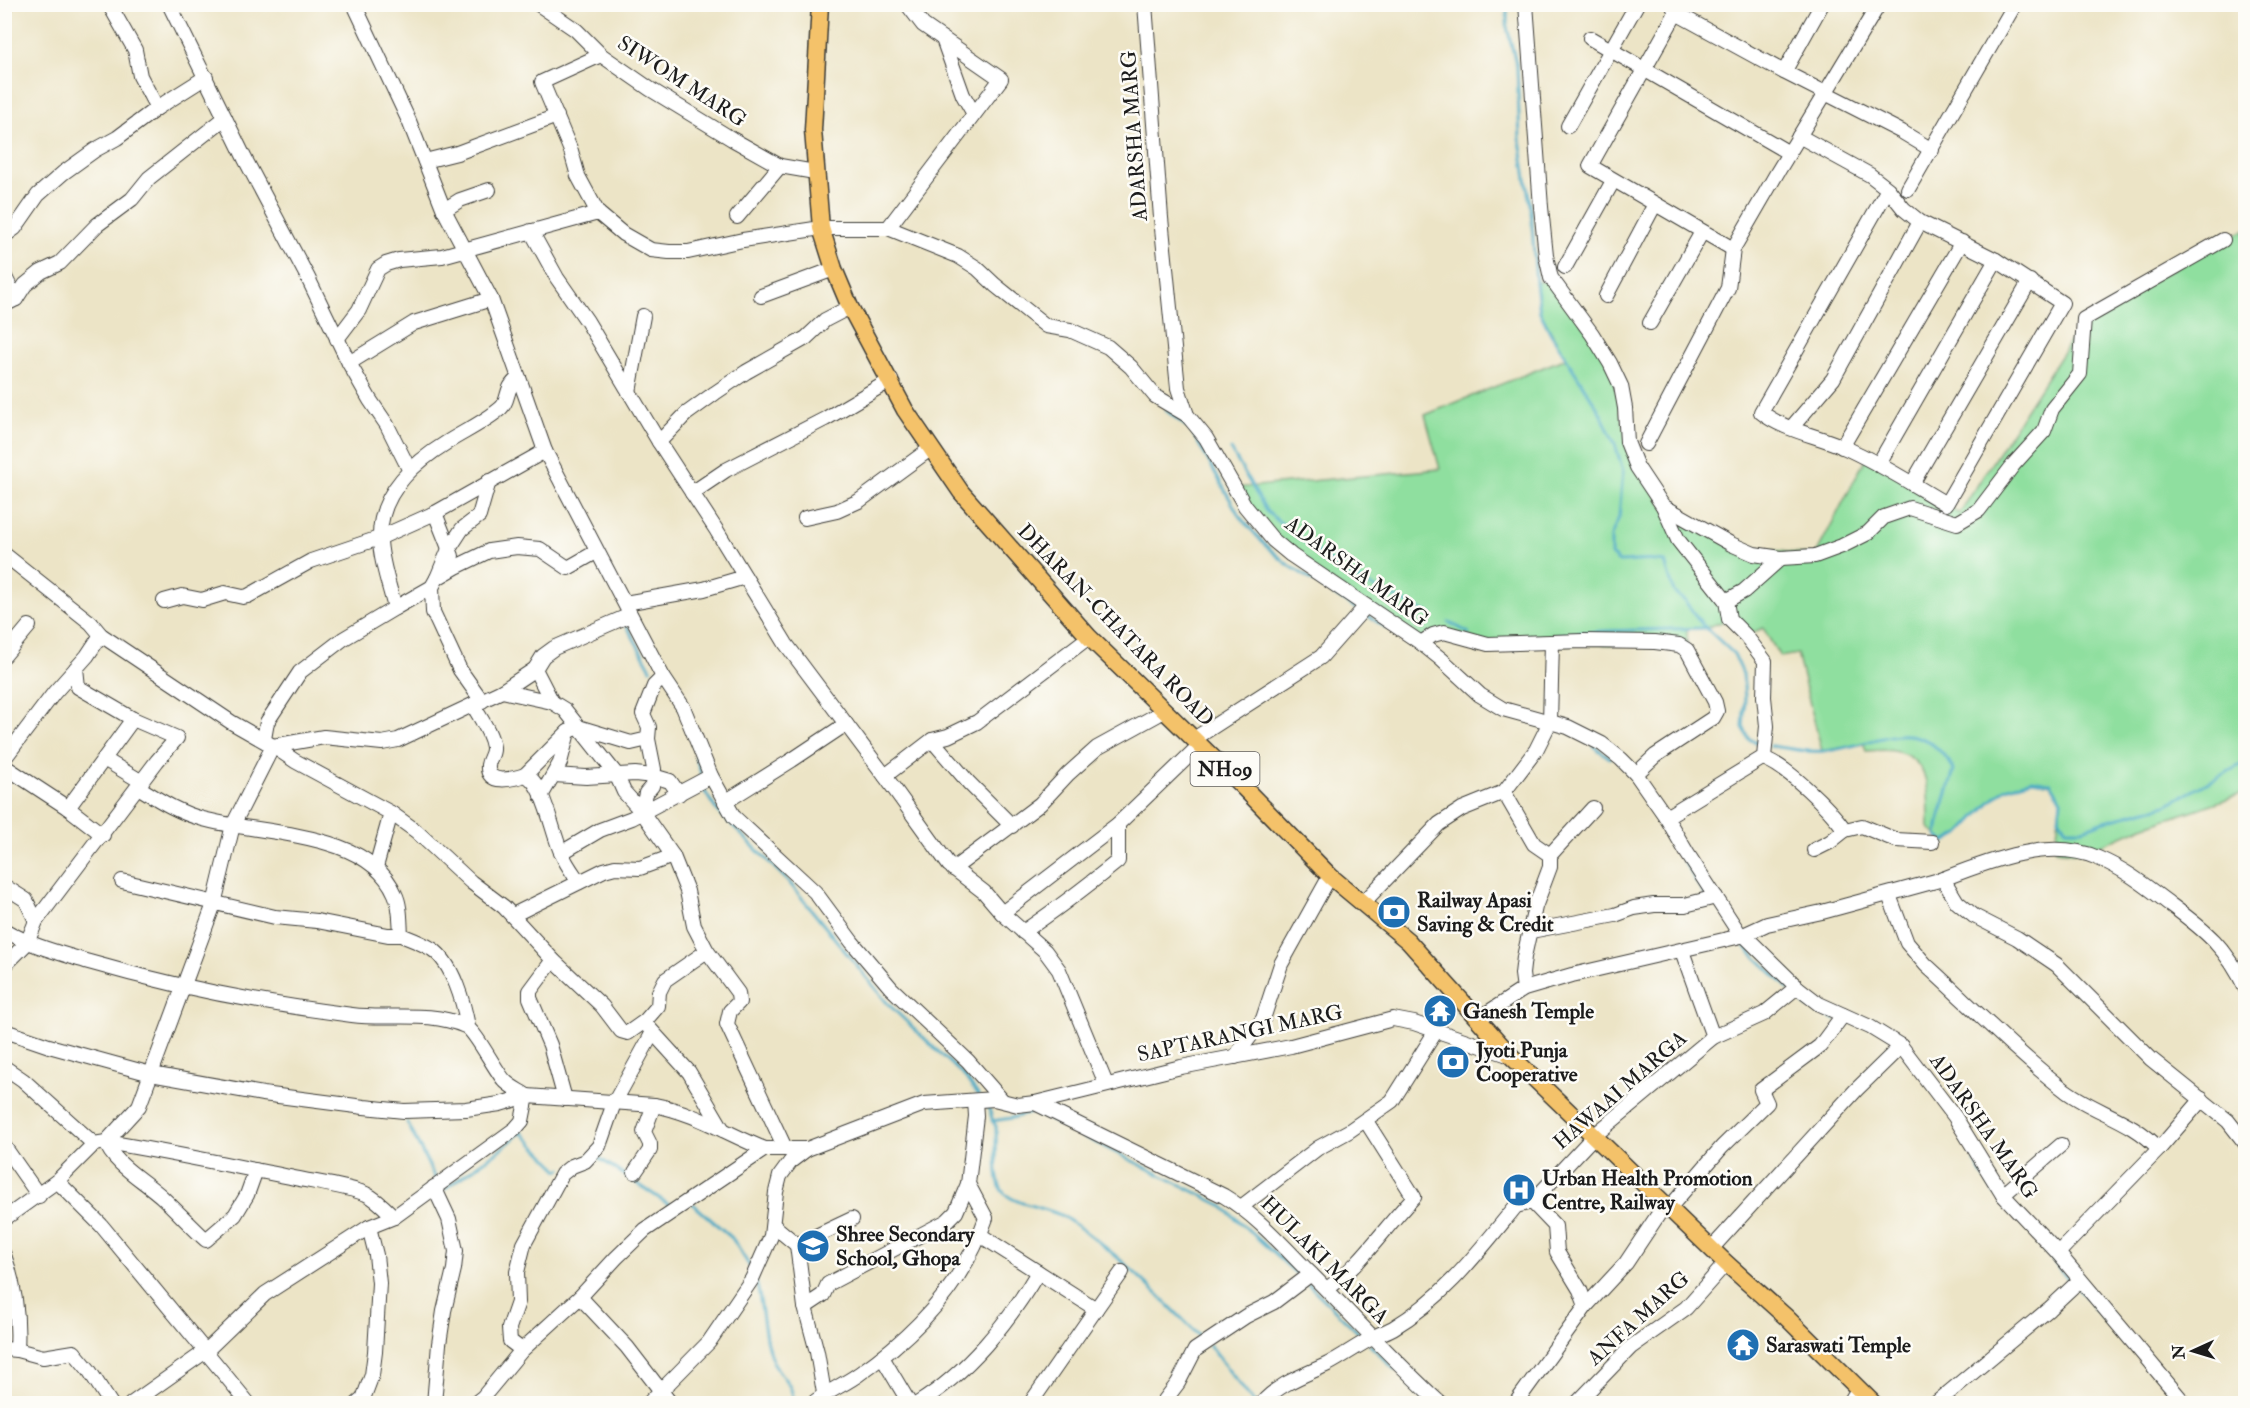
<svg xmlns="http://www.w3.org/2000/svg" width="2250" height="1408" viewBox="0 0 2250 1408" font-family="'IM FELL Double Pica',serif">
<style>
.green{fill:#8fdf9f;stroke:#567e5e;stroke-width:1.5}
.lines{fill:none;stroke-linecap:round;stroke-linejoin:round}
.stream{stroke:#44a8c4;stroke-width:3}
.minor-casing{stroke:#3b3a36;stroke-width:16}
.major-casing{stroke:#3b3a36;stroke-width:19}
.minor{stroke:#fff;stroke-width:14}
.major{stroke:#f4c26a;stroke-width:16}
.labels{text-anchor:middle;stroke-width:5;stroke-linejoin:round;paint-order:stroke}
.shield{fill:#fdfcf7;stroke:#605f5e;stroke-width:1.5}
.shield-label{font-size:20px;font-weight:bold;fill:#1c1c1c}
.street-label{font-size:21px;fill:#1c1c1c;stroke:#fdfcf7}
.poi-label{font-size:21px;font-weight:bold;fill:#1c1c1c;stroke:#fdfcf7;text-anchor:start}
</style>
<rect width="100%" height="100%" fill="#fdfcf7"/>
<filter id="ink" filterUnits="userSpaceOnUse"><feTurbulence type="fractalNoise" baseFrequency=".0167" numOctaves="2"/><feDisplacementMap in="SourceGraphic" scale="12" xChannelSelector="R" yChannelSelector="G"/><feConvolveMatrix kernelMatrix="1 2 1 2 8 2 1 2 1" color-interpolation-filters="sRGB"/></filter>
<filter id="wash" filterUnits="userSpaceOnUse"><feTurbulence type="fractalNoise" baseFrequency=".008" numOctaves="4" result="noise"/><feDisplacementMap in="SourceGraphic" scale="24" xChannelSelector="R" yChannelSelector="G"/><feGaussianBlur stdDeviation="1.35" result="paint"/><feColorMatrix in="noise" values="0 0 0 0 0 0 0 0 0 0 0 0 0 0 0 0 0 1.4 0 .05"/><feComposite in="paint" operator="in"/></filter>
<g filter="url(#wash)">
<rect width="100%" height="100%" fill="#ece4c6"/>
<path class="green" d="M2245 230V793L2143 827 2083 853 2055 850 2061 800 2051 784 2032 780 2006 788 1989 803 1961 833 1945 842 1929 828C1928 797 1933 759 1894 751 1886 749 1875 751 1866 751L1864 744 1822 751 1797 654 1780 657 1763 628 1746 636 1729 619 1706 628H1687V650L1679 645 1488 644 1455 634 1421 643 1291 555 1234 488 1440 469 1425 415 1566 358 1540 312 1536 283 1551 278 1610 363 1627 442 1663 506 1731 544 1815 556 1866 458 1944 503 1959 514 2084 319 2223 240Z"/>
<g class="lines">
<g class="stream">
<path d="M1507 4V27L1517 68 1520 140 1531 211 1536 283 1540 312 1551 334 1600 412 1615 444 1623 471 1619 517 1611 536V555L1619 562C1638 562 1645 558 1665 562L1674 592 1684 600 1702 624 1734 654 1743 674 1745 698 1743 727 1749 739 1761 744"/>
<path d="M1166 410 1191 430 1240 517 1265 545 1287 564 1357 609"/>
<path d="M1231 450 1267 512 1337 567 1369 585 1432 615"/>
<path d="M1365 614 1387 628"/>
<path d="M1449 622 1469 633"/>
<path d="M625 623 651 669"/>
<path d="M1557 635 1603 631 1706 628"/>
<path d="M1593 746 1610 758"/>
<path d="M1770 746C1788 748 1809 753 1826 751 1881 745 1916 709 1954 769 1949 792 1938 812 1937 836L1945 842 1961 833 1989 803 2006 788 2032 780 2051 783 2061 800 2059 818 2066 829H2083L2105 821 2166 805 2246 762"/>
<path d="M696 757 702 777"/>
<path d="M702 787 715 808 788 881 888 1004 965 1077 978 1095"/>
<path d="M1659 818 1679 854"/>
<path d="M1683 860 1706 897"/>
<path d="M1740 942 1789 989"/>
<path d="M1796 996 1808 1007 1835 1019"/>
<path d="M986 1105C992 1111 990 1119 996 1126 997 1141 993 1183 1004 1193 1018 1206 1048 1207 1064 1217 1115 1250 1159 1295 1202 1339"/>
<path d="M992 1121 1012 1118 1034 1112 1221 1205 1299 1276"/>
<path d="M407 1122 436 1180"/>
<path d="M596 1156 671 1206"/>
<path d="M1975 1162 1995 1194"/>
<path d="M445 1189 504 1147 521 1132 559 1170 561 1169"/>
<path d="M693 1204 732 1238 752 1270"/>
<path d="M2042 1246 2071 1283"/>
<path d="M756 1282C764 1308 762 1336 773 1362 780 1377 795 1384 793 1404"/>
<path d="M1308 1284 1363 1337"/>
<path d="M2078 1288 2108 1323"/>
<path d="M1209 1345 1255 1404"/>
<path d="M1370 1345 1395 1370"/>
<path d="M1410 1386 1427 1400"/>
</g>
</g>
</g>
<g filter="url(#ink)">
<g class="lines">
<g class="minor-casing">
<g id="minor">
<path d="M109 4 135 50 140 76 157 108"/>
<path d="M354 4 409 121 444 210 491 299 545 451 663 677 683 707 711 776 734 817 815 892 852 942 891 988 968 1061 1002 1100"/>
<path d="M538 4 576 30 601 55 650 89 732 139 780 166 815 172"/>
<path d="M1145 4 1161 218 1178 388 1187 415 1206 438 1245 506 1273 540 1291 555 1421 643 1441 659 1480 695 1503 709 1568 727 1602 744 1621 759 1636 774 1666 817 1687 853 1741 936"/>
<path d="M1526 4 1541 207 1546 256 1551 278 1592 334 1610 363 1621 386 1625 408 1627 442 1637 467 1663 506 1678 540 1726 601 1729 619 1746 636 1765 661 1764 697 1767 726 1764 757 1666 817"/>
<path d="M1673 6 1676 13 1784 72 1902 132 1932 150"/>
<path d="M4 7 7 4"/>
<path d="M1676 13 1590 166 1733 249"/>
<path d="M1590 38 1789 153"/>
<path d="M943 39 963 95 974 114"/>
<path d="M1784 72 1822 4"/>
<path d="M225 118 245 159 308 278 349 363 370 400 387 425 409 469"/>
<path d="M1568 126 1637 4"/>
<path d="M1799 136 1870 175 1888 189 1904 209 1920 222 1996 260 2062 303 1946 504C1912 484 1878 462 1841 446 1815 435 1783 430 1761 412L1888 189"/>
<path d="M425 161 457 153 557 116"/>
<path d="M1908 189 2015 4"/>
<path d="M444 210 460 200 489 190"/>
<path d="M598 213 578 176 571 151 542 82 601 55"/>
<path d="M737 217 780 166"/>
<path d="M888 228 1001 79 923 25 907 4"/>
<path d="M531 231 557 278 587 321 659 442 717 531 786 644 885 776 949 865 984 892 1002 913 1045 951 1059 970 1106 1084"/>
<path d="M4 236 15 228 38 195 63 173 95 150 117 138 157 108 206 77"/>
<path d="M1565 267 1613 181"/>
<path d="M4 275 16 299"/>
<path d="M761 296 834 269"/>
<path d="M1606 296 1655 204"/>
<path d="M4 305 16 299 25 285 41 272 60 263 97 225 132 199 149 178 225 118 169 4"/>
<path d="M1650 323 1702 232"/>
<path d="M337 339 359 310 378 269 386 264 399 260 442 256 598 213 623 234 651 250 669 252H688L743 240 821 228H888L958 256 977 268 995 285 1046 326 1070 330 1108 347 1131 367 1155 396 1187 415"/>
<path d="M349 363 414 323 491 299"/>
<path d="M629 392 643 316"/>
<path d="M1792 427 1833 379 1920 222"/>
<path d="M659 442 686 414 715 393 746 372 806 338 825 320 850 307"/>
<path d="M1646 444 1728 288 1733 249 1777 173 1879 4"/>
<path d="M1842 447 1962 242"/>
<path d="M1878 465 1996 260"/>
<path d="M1912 484 2030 281"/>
<path d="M692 493 726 470 825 419 891 380"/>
<path d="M1663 506 1731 544 1754 554 1781 558 1815 556 1842 546 1868 533 1884 517 1910 508 1957 523 1979 510 2014 464 2044 431 2052 409 2080 374 2084 319 2223 240"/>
<path d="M435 513 452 556"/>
<path d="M805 518 837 511 859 501 930 449"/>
<path d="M4 554 91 623 101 635 231 722 273 746 233 825 214 904 139 1106 106 1142 94 1144 57 1181 4 1219"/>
<path d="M437 578 449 549 462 529 479 516 489 481"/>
<path d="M432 587 433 612 460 670 482 701"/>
<path d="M164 601 182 596 202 600 225 593 243 597 248 596 311 561 379 538 435 513 545 451"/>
<path d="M1726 601 1744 591 1781 558"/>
<path d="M625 603 704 589 745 577"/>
<path d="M395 608 432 587 437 578 456 567 489 551 517 547 540 549 568 568 596 552"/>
<path d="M1421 643 1433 635 1444 632 1488 644 1583 641 1655 642 1679 645 1687 650 1715 702 1717 711 1713 718 1655 756 1636 774"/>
<path d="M4 656 29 626"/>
<path d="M535 669 552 702"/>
<path d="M502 691 552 702 565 710 616 774 624 792 642 812 673 856 687 891 694 926 707 951 738 993 739 1002 730 1011 727 1024 785 1148"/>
<path d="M473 705C480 718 491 732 493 747 494 754 489 758 488 765 486 786 513 779 525 775 544 781 553 837 562 854 566 864 573 873 579 882"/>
<path d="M264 739 267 722 300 672 343 639 395 608C390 588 379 556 380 536 380 494 412 464 446 443 463 432 485 422 501 408 510 400 504 388 519 378"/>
<path d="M1194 739 1321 657 1366 606"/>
<path d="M932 740 969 783 1012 826"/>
<path d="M273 746 295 761 391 813 416 831 471 882 504 907 553 960 602 1006 621 1031 628 1033 645 1021 658 1006 659 992 665 980 707 951"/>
<path d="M273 746 324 737 382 743 398 740 502 691 535 669 543 656 554 648 630 615"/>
<path d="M1763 758C1787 766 1830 809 1845 830L1862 826 1896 840 1932 842"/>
<path d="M4 759 54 693 87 656 101 635"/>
<path d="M104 759 142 782"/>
<path d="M4 766 68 808 103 835"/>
<path d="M525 775 568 732 578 727 631 743 648 739 649 727 643 714 654 686 663 677"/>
<path d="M554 775 586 777 635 774 653 776 670 781 679 794"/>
<path d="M885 776 932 740 948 736 977 722 1089 637"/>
<path d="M138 787C159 800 179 813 203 819 261 835 368 830 395 894 401 906 400 922 401 935 411 939 422 943 432 949 453 963 464 1004 468 1027"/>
<path d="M1504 792 1534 844 1550 855"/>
<path d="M541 796 560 763 568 732"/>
<path d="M725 802 792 760 846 724"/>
<path d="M68 808 133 719"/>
<path d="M642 812 646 793 652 786 654 769 648 739"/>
<path d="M1814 850 1830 842 1845 830"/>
<path d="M561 853 600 830 632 818 711 776"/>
<path d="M376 867 391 813"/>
<path d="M953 869 1040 804 1068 774 1097 748 1157 715 1163 709"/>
<path d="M1943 879C1989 861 2049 837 2098 858 2125 869 2147 887 2171 905 2206 931 2227 948 2246 989"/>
<path d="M122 881 275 917 317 921 388 935H401"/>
<path d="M4 886 26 900 36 921"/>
<path d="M1889 895 1907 943 1926 965C1972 1007 2017 1053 2066 1091 2096 1113 2133 1120 2159 1149"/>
<path d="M1363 903 1439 824 1462 809 1504 792 1536 750 1550 722 1552 642"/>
<path d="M1002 913 1118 824"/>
<path d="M513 915 604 870 615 867 640 868 673 856"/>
<path d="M4 930C31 946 60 953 89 962 175 987 264 1004 352 1015 390 1020 428 1010 465 1026 475 1030 495 1070 504 1080 510 1087 520 1091 527 1096L522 1121 515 1129 394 1217 369 1227 265 1294 206 1351 131 1404"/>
<path d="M1531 931 1615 915 1634 908 1654 905H1685L1716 897"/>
<path d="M1023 932C1056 910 1087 886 1118 861V824L1200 745"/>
<path d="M1744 935 1797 987 1819 1004 1870 1027 1901 1046 1955 1117 2003 1195 2058 1253 2185 1404"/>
<path d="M553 960 530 991V998L550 1045 565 1099"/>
<path d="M4 966 27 943 36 921 157 761 177 738 133 719 78 687 76 668"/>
<path d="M1524 989 1522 974 1524 957 1535 907 1550 867V855L1593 808"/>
<path d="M1478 1019 1524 989 1572 975 1741 936 1767 924 1822 912 1943 879 1957 902 1974 916 2017 938 2057 965 2151 1059 2228 1121 2246 1144"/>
<path d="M649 1028 689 1072 723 1130"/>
<path d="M4 1033 8 1032 49 1046 151 1074 263 1094 364 1107 404 1111 466 1109 500 1104 527 1096 654 1105C694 1112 727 1134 765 1149"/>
<path d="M1713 1037 1764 1014 1797 987"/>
<path d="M1235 1057 1263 1019 1281 964 1330 876"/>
<path d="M4 1067 23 1080 94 1144"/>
<path d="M1035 1103 1224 1196C1257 1216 1282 1245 1310 1273 1354 1317 1395 1362 1441 1404"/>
<path d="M4 1146 39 1196"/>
<path d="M256 1170 247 1195 235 1215 206 1240C191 1226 177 1211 162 1197 146 1182 112 1163 106 1142 168 1152 229 1165 290 1177 311 1182 347 1186 366 1194 377 1199 386 1209 394 1217"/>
<path d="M635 1172 650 1150V1144L644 1132 654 1105"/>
<path d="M57 1181 101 1225 249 1404"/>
<path d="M2003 1195 2061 1145"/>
<path d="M1532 1202 1555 1226 1557 1252 1580 1290 1586 1306"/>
<path d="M1241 1207 1318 1148 1349 1131 1392 1101 1436 1031"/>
<path d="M1670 1207 1722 1147 1767 1103 1761 1090 1820 1046 1843 1015"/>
<path d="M773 1225 797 1245"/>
<path d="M980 1235 1096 1309 1030 1404"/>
<path d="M1712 1248 1856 1090 1901 1046"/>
<path d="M2058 1253 2159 1149 2202 1099"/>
<path d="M4 1255C15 1286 19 1317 17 1350"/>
<path d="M1327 1289C1362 1264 1384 1228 1414 1197L1366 1121"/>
<path d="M580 1297 627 1347 671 1404"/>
<path d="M805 1307 823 1295 828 1284 947 1221 956 1212 968 1184"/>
<path d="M1096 1309 1122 1272"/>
<path d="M4 1349 17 1350 43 1357 74 1352 89 1370 111 1404"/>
<path d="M522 1350 510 1341 509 1328 518 1302 517 1272 524 1244 562 1174 572 1166 585 1161 599 1146 614 1103 652 1034"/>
<path d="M882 1357 910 1404"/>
<path d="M824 1393 817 1352 805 1307 797 1245 852 1219"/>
<path d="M357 1404 363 1399 372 1375 375 1352 379 1283 376 1255 369 1227"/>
<path d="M434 1404 439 1344 444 1311 454 1269 456 1251 449 1219 434 1187"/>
<path d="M474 1404 483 1397 522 1350 580 1297 616 1258 645 1230 765 1149H807L924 1104 994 1099 1018 1105 1035 1103 1181 1067 1291 1046 1393 1019 1414 1023 1511 1056"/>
<path d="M648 1404 709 1342 752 1279 771 1236 776 1192 780 1176 791 1161 807 1149"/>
<path d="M812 1404C827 1391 844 1385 859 1374 915 1335 964 1283 986 1218L968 1184 976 1116 975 1101"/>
<path d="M917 1404C967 1373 1009 1322 1038 1272"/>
<path d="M1162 1404 1178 1383 1195 1350 1246 1316 1274 1302 1311 1274"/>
<path d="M1261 1404C1279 1383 1305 1375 1328 1364 1343 1356 1357 1346 1372 1338 1378 1334 1386 1332 1393 1328 1444 1298 1479 1251 1516 1206L1532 1202 1595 1135 1713 1037 1682 951"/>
<path d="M1515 1404 1586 1306 1626 1263 1666 1203"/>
<path d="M1576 1404 1631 1347 1686 1308 1726 1263"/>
<path d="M1849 1404 1858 1389"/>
<path d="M1935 1404 2049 1309 2080 1280"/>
</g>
</g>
<g class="major-casing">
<path id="major" d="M820 4 813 130 821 228 834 269 850 307 905 410 961 492 1089 637 1244 788 1330 876 1408 941 1511 1056 1726 1263 1786 1317 1874 1404"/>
</g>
<use href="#minor" class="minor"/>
<use href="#major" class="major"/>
</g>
</g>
<defs>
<g id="bank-disc" transform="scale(1.725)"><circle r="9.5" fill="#1f6fb2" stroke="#fdfcf7"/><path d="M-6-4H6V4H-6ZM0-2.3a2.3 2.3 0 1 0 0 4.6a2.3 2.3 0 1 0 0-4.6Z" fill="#fff"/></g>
<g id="temple-disc" transform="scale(1.725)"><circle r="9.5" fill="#1f6fb2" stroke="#fdfcf7"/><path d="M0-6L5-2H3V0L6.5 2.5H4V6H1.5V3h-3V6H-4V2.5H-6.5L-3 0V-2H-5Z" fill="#fff"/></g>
<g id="hospital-disc" transform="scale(1.725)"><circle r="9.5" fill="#1f6fb2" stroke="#fdfcf7"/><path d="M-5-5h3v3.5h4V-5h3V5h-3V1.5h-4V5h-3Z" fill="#fff"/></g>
<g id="school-disc" transform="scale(1.725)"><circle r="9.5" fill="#1f6fb2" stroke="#fdfcf7"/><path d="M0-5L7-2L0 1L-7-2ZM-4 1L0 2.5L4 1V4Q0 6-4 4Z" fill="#fff"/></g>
</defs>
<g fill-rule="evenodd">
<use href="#bank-disc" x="1394" y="912"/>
<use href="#temple-disc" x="1440" y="1011"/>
<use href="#bank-disc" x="1453" y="1062"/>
<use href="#hospital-disc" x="1519" y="1190"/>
<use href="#school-disc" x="813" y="1246"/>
<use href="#temple-disc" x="1743" y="1345"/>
</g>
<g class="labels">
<rect class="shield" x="1190.5" y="752" width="69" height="34" rx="4.5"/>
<g class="shield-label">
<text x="1225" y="776">NH09</text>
</g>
<g class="street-label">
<text transform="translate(682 81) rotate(33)" y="7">SIWOM MARG</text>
<text transform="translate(1134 136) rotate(-94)" y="7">ADARSHA MARG</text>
<text transform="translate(1357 571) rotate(36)" y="7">ADARSHA MARG</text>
<text transform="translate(1116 625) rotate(46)" y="7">DHARAN-CHATARA ROAD</text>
<text transform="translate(1240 1033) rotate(-12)" y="7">SAPTARANGI MARG</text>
<text transform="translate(1620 1090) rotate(-41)" y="7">HAWAAI MARGA</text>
<text transform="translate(1984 1126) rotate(55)" y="7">ADARSHA MARG</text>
<text transform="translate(1325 1260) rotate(45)" y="7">HULAKI MARGA</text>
<text transform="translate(1638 1318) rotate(-42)" y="7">ANFA MARG</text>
</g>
<g class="poi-label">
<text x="1417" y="907">Railway Apasi<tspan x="1417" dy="24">Saving &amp; Credit</tspan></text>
<text x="1463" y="1018">Ganesh Temple</text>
<text x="1476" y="1057">Jyoti Punja<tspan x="1476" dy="24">Cooperative</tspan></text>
<text x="1542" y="1185">Urban Health Promotion<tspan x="1542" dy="24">Centre, Railway</tspan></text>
<text x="836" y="1241">Shree Secondary<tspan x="836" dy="24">School, Ghopa</tspan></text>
<text x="1766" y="1352">Saraswati Temple</text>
</g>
</g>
<rect width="2250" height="1408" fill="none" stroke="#fdfcf7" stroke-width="24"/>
<g transform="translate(2193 1351) rotate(266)" stroke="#fdfcf7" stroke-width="4.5" paint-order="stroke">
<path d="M0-4.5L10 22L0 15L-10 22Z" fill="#1c1c1c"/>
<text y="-9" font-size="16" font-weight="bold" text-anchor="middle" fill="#1c1c1c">N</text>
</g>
</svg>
